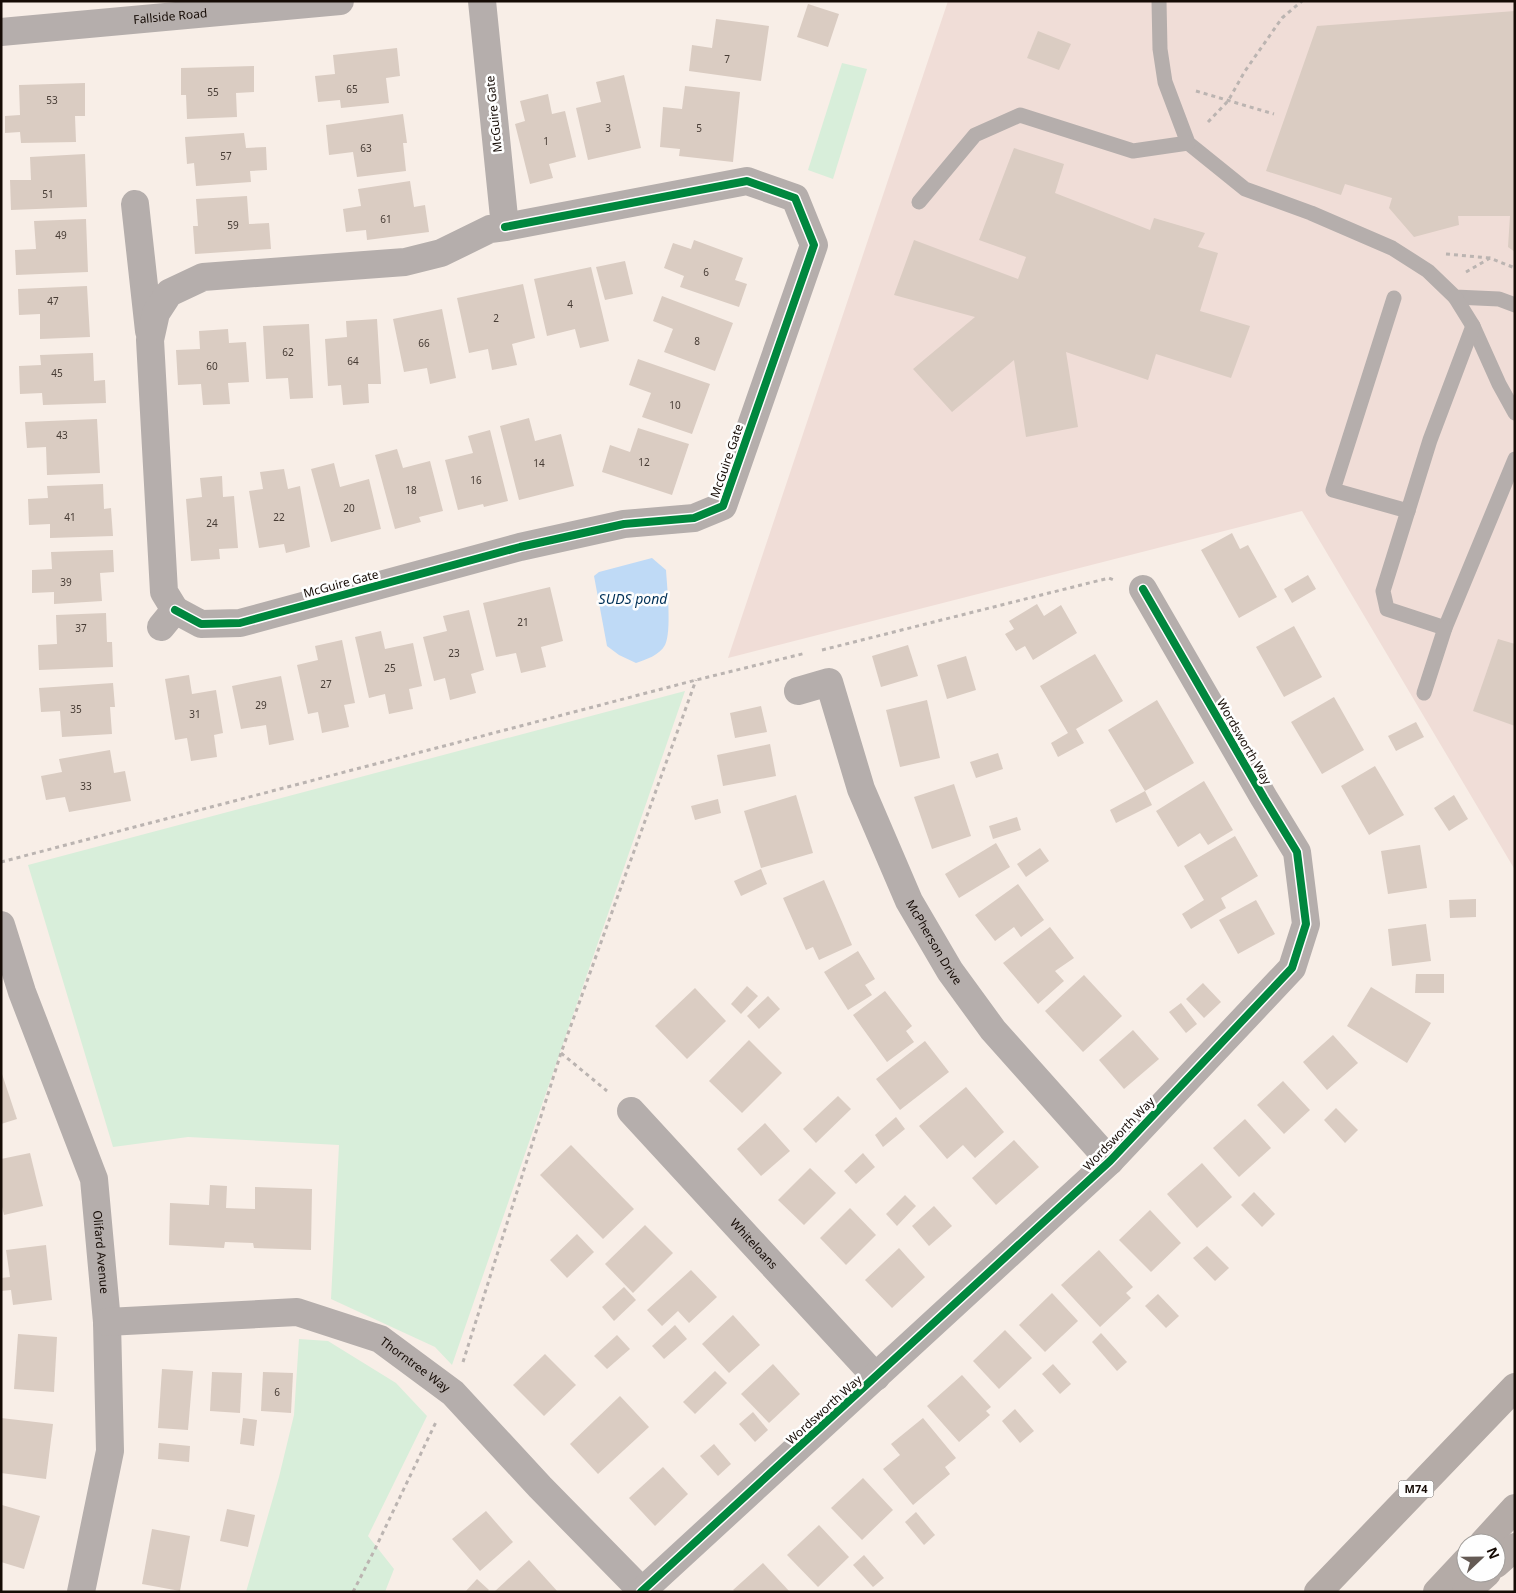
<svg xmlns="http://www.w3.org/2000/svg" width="1516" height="1593" viewBox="0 0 1516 1593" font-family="'Noto Sans',sans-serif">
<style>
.medical{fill:#f0ddd7}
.green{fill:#d8eeda}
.water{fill:#bfdaf6}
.building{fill:#daccc2}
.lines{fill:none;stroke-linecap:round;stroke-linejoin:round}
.path{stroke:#bbb4b1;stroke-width:3;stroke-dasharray:4 4;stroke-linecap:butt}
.service{stroke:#b5aeac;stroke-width:15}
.minor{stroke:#b5aeac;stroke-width:28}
.tertiary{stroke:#b5aeac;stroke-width:28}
.motorway{stroke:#b4aba7;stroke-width:28}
.cycleway-casing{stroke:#fefefe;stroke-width:11}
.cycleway{stroke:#00873e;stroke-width:8}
.labels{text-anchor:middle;stroke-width:5;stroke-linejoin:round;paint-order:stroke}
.number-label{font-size:10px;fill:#463b34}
.shield{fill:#fefefe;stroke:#5b5450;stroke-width:1}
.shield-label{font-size:11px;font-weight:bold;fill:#150b05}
.street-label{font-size:12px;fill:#150b05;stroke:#fefefe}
.water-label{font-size:14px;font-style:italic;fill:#003158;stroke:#fefefe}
</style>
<rect width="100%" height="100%" fill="#f8eee7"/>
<path class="medical" d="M948 1H1515V870L1302 511 728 658Z"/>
<g class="green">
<path d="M842 63 867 69 833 179 808 170Z"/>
<path d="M685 691 452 1365 435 1347 331 1299 339 1145 188 1137 113 1147 28 865Z"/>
<path d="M299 1339 328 1341 396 1383 427 1416 368 1536 394 1569 385 1592H246L279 1477 294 1415Z"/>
</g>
<path class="water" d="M652 558 666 570C667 586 672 632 665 645 660 655 645 660 636 663L619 655 607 646 594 576 599 572Z"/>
<g class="building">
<path d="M808 4 839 14 828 47 797 37Z"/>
<path d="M1515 11V252L1508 247 1510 216H1458L1459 225 1414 237 1389 208 1392 198 1345 184 1341 195 1266 171 1317 26Z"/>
<path d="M716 19 769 26 761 81 689 71 692 45 712 48Z"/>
<path d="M1038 31 1071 44 1059 70 1027 58Z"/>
<path d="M397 48 400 76 386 78 389 103 341 108 340 100 318 102 315 76 335 74 333 55Z"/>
<path d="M254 66V92L236 93 237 117 187 119 186 95H181V68Z"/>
<path d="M624 75 641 148 588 160 576 108 601 102 596 82Z"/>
<path d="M85 83V116H75L76 142 21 143 20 132 5 133V116L20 115 19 85Z"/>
<path d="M685 86 740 92 733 162 679 156 680 149 660 147 663 107 682 109Z"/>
<path d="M548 94 552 114 565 111 576 157 549 164 553 178 530 184 515 124 525 121 520 101Z"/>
<path d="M403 114 407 143H403L406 171 357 177 353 152 329 155 326 125Z"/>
<path d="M244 133 246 148 266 147 267 170 250 171 251 182 196 186 194 163 187 164 185 137Z"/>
<path d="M1014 148 1064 164 1055 193 1150 230 1154 218 1205 233 1198 247 1218 253 1200 311 1250 326 1231 378 1156 354 1148 380 1066 352 1078 427 1026 437 1014 360 952 412 913 369 975 317 894 295 914 240 1018 279 1026 257 979 240Z"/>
<path d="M85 154 87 207 11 210 10 180H31L30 157Z"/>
<path d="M410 181 414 207 425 205 429 232 367 240 366 230 346 232 343 209 361 206 358 189Z"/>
<path d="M247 196 249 224 269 223 271 249 195 254 193 226H198L196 199Z"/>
<path d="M86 219 88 272 16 275 15 250 36 249 34 221Z"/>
<path d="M694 240 743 258 735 280 747 284 739 307 680 287 684 276 664 268 673 243 691 249Z"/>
<path d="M625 261 633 294 605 300 596 267Z"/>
<path d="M591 267 609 341 580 348 575 329 547 336 534 279Z"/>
<path d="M523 284 535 338 512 344 517 365 492 370 488 349 469 353 457 298Z"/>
<path d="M87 286 90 337 40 339V314L19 315 18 289Z"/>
<path d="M662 296 733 323 715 371 664 352 673 329 653 321Z"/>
<path d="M442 309 456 378 430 384 427 368 404 372 393 319Z"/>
<path d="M377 319 381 384H368L369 403 343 405 341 385 328 386 325 339 347 337 346 321Z"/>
<path d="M309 324 313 398 290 399 288 378 266 379 263 326Z"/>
<path d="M228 329 229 343 246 342 249 382 228 383 230 404 203 405 201 384 178 385 176 350 200 349 199 331Z"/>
<path d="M93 353 94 381 105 380 106 403 43 405 42 393 20 394 19 366 41 365 40 355Z"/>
<path d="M638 359 710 384 692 434 642 417 651 393 629 385Z"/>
<path d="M529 418 535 441 561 434 574 486 519 500 500 426Z"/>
<path d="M97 419 100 473 47 475 46 447 27 448 25 422Z"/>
<path d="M638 428 689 444 672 495 602 472 610 445 630 452Z"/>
<path d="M490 430 508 501 484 507 483 504 458 510 445 460 473 453 468 436Z"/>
<path d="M397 449 403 468 430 461 443 511 419 517 421 522 395 529 375 455Z"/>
<path d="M334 463 340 487 369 479 381 529 331 542 311 469Z"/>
<path d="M284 469 288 489 300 486 310 547 286 553 284 544 259 548 249 491 263 489 260 472Z"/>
<path d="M222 476 223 497 234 496 238 548 219 549 220 559 191 561 186 499 202 497 200 478Z"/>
<path d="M103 484 104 509 111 508 113 536 50 538V524L29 525 28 499 48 498 47 486Z"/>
<path d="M1232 533 1240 549 1248 545 1277 597 1239 618 1201 550Z"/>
<path d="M113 550 114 572 100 573 102 601 54 604V592L32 593V570L52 569 51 552Z"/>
<path d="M1308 575 1316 589 1292 603 1284 589Z"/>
<path d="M550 587 563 641 541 647 546 667 521 673 516 653 496 657 483 603Z"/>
<path d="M1037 604 1044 616 1061 605 1077 633 1033 660 1025 646 1016 651 1005 634 1014 629 1009 621Z"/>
<path d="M469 610 484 670 471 674 476 693 450 700 445 678 434 681 423 637 447 631 443 616Z"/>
<path d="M106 613 107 642H112L113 667 39 670 38 645 57 644 56 615Z"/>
<path d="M1294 626 1322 677 1284 697 1256 647Z"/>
<path d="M381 631 385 649 413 643 422 686 409 689 413 709 389 714 385 694 369 698 355 637Z"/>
<path d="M1498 639 1515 644V726L1473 711Z"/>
<path d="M342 640 355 703 344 705 349 727 322 733 318 712 308 714 297 665 318 660 315 646Z"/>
<path d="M908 645 918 676 881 687 872 656Z"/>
<path d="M1095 654 1123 701 1076 729 1084 743 1058 757 1051 743 1068 733 1040 686Z"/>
<path d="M966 656 976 690 947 699 937 665Z"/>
<path d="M189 675 192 694 216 690 223 733 214 735 217 757 191 761 187 738 175 740 165 679Z"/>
<path d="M281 676 294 740 269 745 266 725 241 729 232 686Z"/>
<path d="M113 683 115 707H110L112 734 62 737 60 711 41 712 39 688Z"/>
<path d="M1334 697 1364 750 1322 774 1291 722Z"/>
<path d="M927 700 940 758 900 767 886 710Z"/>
<path d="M1157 700 1194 763 1145 791 1152 805 1116 823 1110 810 1145 791 1108 730Z"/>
<path d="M761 706 767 732 735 738 730 713Z"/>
<path d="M1416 722 1424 737 1396 751 1388 736Z"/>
<path d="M770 744 776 776 723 786 717 755Z"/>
<path d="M110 750 114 773 125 771 131 801 69 812 65 797 46 800 41 776 62 772 59 759Z"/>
<path d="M998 753 1003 769 976 778 970 762Z"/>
<path d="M1375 766 1404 815 1369 835 1341 786Z"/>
<path d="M1204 781 1233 830 1208 845 1200 833 1178 847 1156 811Z"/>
<path d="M954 784 971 836 932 849 914 797Z"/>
<path d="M796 795 813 853 761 868 744 811Z"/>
<path d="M1454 795 1468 819 1449 831 1434 808Z"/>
<path d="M718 799 721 813 695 820 691 806Z"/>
<path d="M1017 817 1021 830 993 839 989 826Z"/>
<path d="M1235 836 1258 876 1221 898 1226 908 1191 929 1182 914 1204 900 1184 866Z"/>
<path d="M996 843 1010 867 959 898 945 874Z"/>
<path d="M1420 845 1427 888 1388 894 1381 851Z"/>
<path d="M1040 848 1049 861 1026 877 1017 864Z"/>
<path d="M761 869 767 884 741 896 734 881Z"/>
<path d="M824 880 852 945 819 960 813 947 806 950 783 898Z"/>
<path d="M1018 884 1044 920 1021 937 1014 927 995 941 975 915Z"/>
<path d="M1476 899V917L1450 918 1449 900Z"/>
<path d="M1256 900 1275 934 1238 954 1219 920Z"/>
<path d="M1426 924 1431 961 1392 966 1388 929Z"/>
<path d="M1050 927 1074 958 1055 971 1064 981 1038 1004 1003 963Z"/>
<path d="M858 951 875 979 865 985 872 995 848 1010 824 972Z"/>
<path d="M1416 974H1444V993H1415Z"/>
<path d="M1084 975 1122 1016 1083 1052 1045 1011Z"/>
<path d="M1203 983 1221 1002 1204 1018 1186 999Z"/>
<path d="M747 986 758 996 741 1014 731 1004Z"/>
<path d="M1371 987 1431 1023 1407 1063 1347 1026Z"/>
<path d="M695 988 726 1021 687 1059 655 1026Z"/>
<path d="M885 991 912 1026 906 1031 914 1042 887 1062 853 1015Z"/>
<path d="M768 996 780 1009 759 1029 747 1016Z"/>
<path d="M1181 1003 1197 1024 1186 1033 1169 1012Z"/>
<path d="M1133 1030 1159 1059 1124 1089 1099 1060Z"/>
<path d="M1333 1035 1358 1063 1327 1090 1303 1062Z"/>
<path d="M749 1040 782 1073 742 1113 709 1081Z"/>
<path d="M925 1041 949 1072 900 1110 876 1079Z"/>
<path d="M1 1071 17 1119 1 1124Z"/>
<path d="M1283 1081 1310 1110 1284 1134 1257 1105Z"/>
<path d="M966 1087 1004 1132 975 1158 963 1145 947 1159 919 1126Z"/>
<path d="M838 1096 851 1109 816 1143 803 1129Z"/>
<path d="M1336 1108 1358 1130 1345 1143 1324 1120Z"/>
<path d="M896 1117 905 1129 883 1147 875 1135Z"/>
<path d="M1245 1119 1271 1148 1239 1177 1213 1148Z"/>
<path d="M765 1123 790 1151 761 1176 737 1149Z"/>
<path d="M1014 1140 1039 1167 996 1205 972 1178Z"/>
<path d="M571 1145 634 1209 603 1239 540 1175Z"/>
<path d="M30 1153 43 1206 4 1215 1 1203V1159Z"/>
<path d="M863 1153 875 1167 856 1184 844 1171Z"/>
<path d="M1202 1163 1232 1197 1197 1228 1167 1194Z"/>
<path d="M810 1168 836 1193 804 1225 778 1200Z"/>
<path d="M210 1185 227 1186 226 1208 255 1209V1187L312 1189 311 1250 254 1248 253 1243 225 1242 224 1248 169 1245 170 1203 209 1205Z"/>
<path d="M1254 1192 1275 1214 1262 1227 1241 1205Z"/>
<path d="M905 1195 916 1206 897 1226 886 1214Z"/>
<path d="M934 1206 952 1226 929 1246 912 1226Z"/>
<path d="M850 1208 876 1235 846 1265 820 1238Z"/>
<path d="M1150 1210 1181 1243 1151 1272 1119 1240Z"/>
<path d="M645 1225 673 1253 633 1293 605 1264Z"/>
<path d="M577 1234 594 1252 567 1278 550 1260Z"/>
<path d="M46 1245 52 1300 13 1305 11 1290 1 1291V1278L10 1277 6 1250Z"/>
<path d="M1207 1246 1229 1268 1215 1281 1193 1258Z"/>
<path d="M899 1248 925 1277 892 1308 865 1280Z"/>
<path d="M1099 1250 1133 1287 1126 1293 1131 1298 1100 1327 1061 1285Z"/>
<path d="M691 1270 717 1297 689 1323 678 1311 662 1326 647 1310Z"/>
<path d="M624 1287 636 1300 614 1321 602 1307Z"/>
<path d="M1052 1293 1078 1321 1045 1352 1019 1325Z"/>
<path d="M1158 1294 1179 1316 1166 1328 1145 1306Z"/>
<path d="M733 1315 760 1345 729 1373 702 1344Z"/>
<path d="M675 1325 687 1339 664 1359 652 1346Z"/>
<path d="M1005 1330 1032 1358 999 1389 973 1361Z"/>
<path d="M1101 1333 1127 1362 1117 1371 1092 1342Z"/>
<path d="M18 1334 57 1337 54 1392 14 1389Z"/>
<path d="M617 1335 630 1349 607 1369 594 1356Z"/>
<path d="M545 1354 576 1385 544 1416 513 1385Z"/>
<path d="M773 1364 800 1394 769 1423 741 1394Z"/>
<path d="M1053 1364 1071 1384 1060 1394 1042 1374Z"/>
<path d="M162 1369 193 1371 188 1430 158 1428Z"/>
<path d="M715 1371 727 1383 695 1414 683 1402Z"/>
<path d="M212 1372 242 1373 240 1413 210 1411Z"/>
<path d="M263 1372 293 1373 291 1413 261 1411Z"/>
<path d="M962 1375 991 1407 986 1411 990 1415 959 1442 927 1406Z"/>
<path d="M620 1396 649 1427 598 1474 570 1444Z"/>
<path d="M1015 1409 1034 1431 1020 1443 1002 1421Z"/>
<path d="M753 1412 768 1430 755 1442 739 1424Z"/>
<path d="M1 1418 53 1424 46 1479 1 1473Z"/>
<path d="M243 1418 257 1420 254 1446 240 1444Z"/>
<path d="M923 1418 956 1458 945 1467 950 1474 913 1505 883 1469 900 1455 891 1444Z"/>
<path d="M159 1443 190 1446 189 1462 158 1459Z"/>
<path d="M714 1444 731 1464 718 1476 700 1456Z"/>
<path d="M663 1467 688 1494 655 1526 629 1498Z"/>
<path d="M863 1478 893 1510 862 1540 831 1508Z"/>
<path d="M2 1505 40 1516 24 1569 1 1562Z"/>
<path d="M227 1509 255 1515 248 1547 220 1541Z"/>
<path d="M486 1511 513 1542 480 1571 452 1539Z"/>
<path d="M916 1512 935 1535 924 1545 905 1522Z"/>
<path d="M819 1525 849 1557 818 1587 787 1555Z"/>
<path d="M152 1529 190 1536 180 1591 142 1584Z"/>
<path d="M864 1555 884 1578 873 1587 853 1565Z"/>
<path d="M529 1560 558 1592H494Z"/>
<path d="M763 1563 790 1592H735L733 1590Z"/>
<path d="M477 1579 489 1590 487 1592H465Z"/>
</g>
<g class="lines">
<g class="path">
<path d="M1196 91 1274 114"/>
<path d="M1208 122 1228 101 1245 71 1282 18 1302 1"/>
<path d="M1446 254 1490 258"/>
<path d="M1466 272 1490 258 1515 268"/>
<path d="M822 650 1109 578 1114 580"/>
<path d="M1 862 696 680 806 653"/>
<path d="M561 1053 607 1091"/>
<path d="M463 1362 561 1053 696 680"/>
<path d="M353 1592 375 1549 436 1422"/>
</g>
<g class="service">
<path d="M1159 1 1160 49 1165 82 1188 143 1245 189 1311 213 1392 248 1428 271 1455 297 1499 299 1515 305"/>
<path d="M919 202 975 135 1020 115 1133 151 1188 143"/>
<path d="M1455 297 1473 326 1499 384 1515 413"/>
<path d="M1394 298 1333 490 1408 511"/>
<path d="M1473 326 1430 440 1383 591 1387 609 1445 628 1515 459"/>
<path d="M1424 693 1445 628"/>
</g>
<g class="minor">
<path d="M135 204 149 331"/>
<path d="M175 610 201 624 240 623 520 547 624 524 694 518 723 506 814 245 795 198 747 181 505 227"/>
<path d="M161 627 175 610 164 592 150 340 156 313 169 293 203 277 405 262 441 253 490 229 505 227 482 1"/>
<path id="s1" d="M798 691 829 682 861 789 909 901 950 971 993 1030 1110 1161"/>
<path id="s2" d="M1 925 22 992 94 1179 107 1322 110 1451 81 1592"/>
<path id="s3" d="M631 1111 876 1377"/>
<path id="s4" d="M107 1322 297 1312 380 1339 453 1393 540 1487 642 1591"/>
<path d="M641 1592 1110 1161 1292 968 1306 924 1297 852 1264 798 1143 589"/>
</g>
<path class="tertiary" id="s5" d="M1 32 340 1"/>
<g class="motorway">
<path d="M1483 1543 1515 1508"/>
<path d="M1496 1564 1515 1547"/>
<path d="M1318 1592 1515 1387"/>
<path d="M1437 1592 1466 1561"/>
<path d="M1466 1592 1487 1573"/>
</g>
<g class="cycleway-casing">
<g id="cycleway">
<path d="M175 610 201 624 240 623 520 547 624 524 694 518 723 506 814 245 795 198 747 181 505 227"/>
<path d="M641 1592 1110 1161 1292 968 1306 924 1297 852 1264 798 1143 589"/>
</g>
</g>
<use href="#cycleway" class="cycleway"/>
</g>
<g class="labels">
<g class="number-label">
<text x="727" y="63">7</text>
<text x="352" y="93">65</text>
<text x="213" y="96">55</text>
<text x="52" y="104">53</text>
<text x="608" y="132">3</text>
<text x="699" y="132">5</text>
<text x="546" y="145">1</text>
<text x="366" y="152">63</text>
<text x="226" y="160">57</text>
<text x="48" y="198">51</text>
<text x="386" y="223">61</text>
<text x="233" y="229">59</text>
<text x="61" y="239">49</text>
<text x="706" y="276">6</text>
<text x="53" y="305">47</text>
<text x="570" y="308">4</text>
<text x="496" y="322">2</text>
<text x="697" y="345">8</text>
<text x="424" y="347">66</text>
<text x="288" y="356">62</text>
<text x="353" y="365">64</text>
<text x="212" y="370">60</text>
<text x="57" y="377">45</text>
<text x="675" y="409">10</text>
<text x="62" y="439">43</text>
<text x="644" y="466">12</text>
<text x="539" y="467">14</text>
<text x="476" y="484">16</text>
<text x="411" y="494">18</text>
<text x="349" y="512">20</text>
<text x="70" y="521">41</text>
<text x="279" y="521">22</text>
<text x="212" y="527">24</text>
<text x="66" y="586">39</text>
<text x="523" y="626">21</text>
<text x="81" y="632">37</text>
<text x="454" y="657">23</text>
<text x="390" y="672">25</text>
<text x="326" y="688">27</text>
<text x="261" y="709">29</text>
<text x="76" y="713">35</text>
<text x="195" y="718">31</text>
<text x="86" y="790">33</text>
<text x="277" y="1396">6</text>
</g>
<rect class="shield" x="1398.5" y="1480.5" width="35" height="17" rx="4"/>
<g class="shield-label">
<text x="1416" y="1493">M74</text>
</g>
<g class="street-label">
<text dy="4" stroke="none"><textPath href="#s5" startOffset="170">Fallside Road</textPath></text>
<text transform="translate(494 114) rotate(-96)" y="4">McGuire Gate</text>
<text transform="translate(727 461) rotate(-71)" y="4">McGuire Gate</text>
<text transform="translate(341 584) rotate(-15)" y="4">McGuire Gate</text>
<text transform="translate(1244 742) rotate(60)" y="4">Wordsworth Way</text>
<text dy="4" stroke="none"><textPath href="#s1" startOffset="314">McPherson Drive</textPath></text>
<text transform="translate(1119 1134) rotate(-46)" y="4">Wordsworth Way</text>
<text dy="4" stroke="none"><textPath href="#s3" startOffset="181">Whiteloans</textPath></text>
<text dy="4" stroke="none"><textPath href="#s2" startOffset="344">Olifard Avenue</textPath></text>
<text dy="4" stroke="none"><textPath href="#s4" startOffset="321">Thorntree Way</textPath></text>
<text transform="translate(824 1410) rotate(-42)" y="4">Wordsworth Way</text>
</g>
<g class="water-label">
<text x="633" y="604">SUDS pond</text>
</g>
</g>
<rect width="1516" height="1593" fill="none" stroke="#150b05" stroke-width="5"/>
<g transform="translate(1481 1558) rotate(68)"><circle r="24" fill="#fefefe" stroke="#a19d9a"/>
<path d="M0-4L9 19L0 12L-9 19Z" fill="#645a54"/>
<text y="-8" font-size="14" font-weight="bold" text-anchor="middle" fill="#150b05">N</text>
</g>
</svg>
